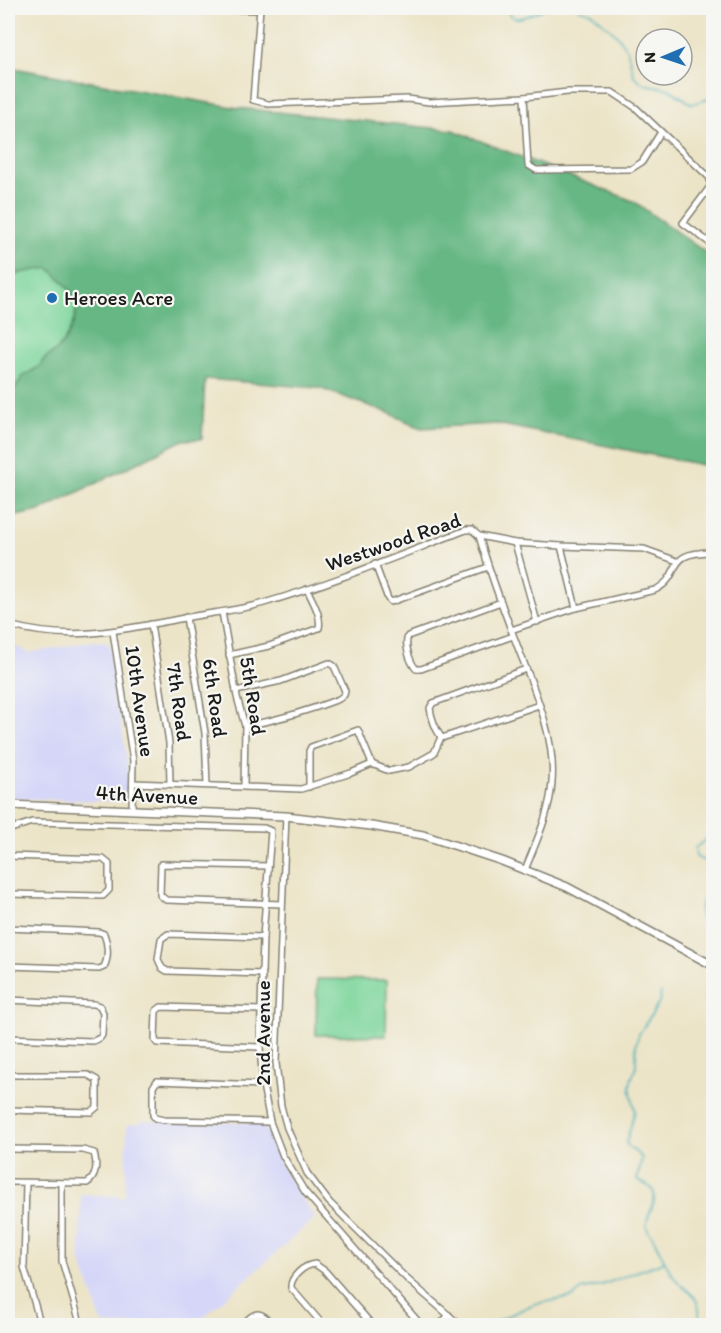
<svg xmlns="http://www.w3.org/2000/svg" width="721" height="1333" viewBox="0 0 721 1333" font-family="Itim,sans-serif">
<style>
.built{fill:#d6d7f8}
.green{fill:#7ed69b;stroke:#4d795c;stroke-width:1.5}
.forest{fill:#66b783;stroke:#416a50;stroke-width:1.5}
.lines{fill:none;stroke-linecap:round;stroke-linejoin:round}
.stream{stroke:#3babb8;stroke-width:1.5}
.street-casing{stroke:#848072;stroke-width:8}
.secondary-casing{stroke:#848072;stroke-width:10}
.street{stroke:#fff;stroke-width:5}
.secondary{stroke:#fff;stroke-width:7}
.poi-dot{fill:#1f6fb2;stroke:#f6f6f2;stroke-width:2}
.labels{text-anchor:middle;stroke-width:4.5;stroke-linejoin:round;paint-order:stroke}
.poi-label{font-size:21px;fill:#1c1c1c;stroke:#f6f6f2;text-anchor:start}
.street-label{font-size:21px;fill:#1c1c1c;stroke:#f6f6f2}
</style>
<rect width="100%" height="100%" fill="#f6f6f2"/>
<filter id="ink" filterUnits="userSpaceOnUse"><feTurbulence type="fractalNoise" baseFrequency=".0167" numOctaves="2"/><feDisplacementMap in="SourceGraphic" scale="12" xChannelSelector="R" yChannelSelector="G"/><feConvolveMatrix kernelMatrix="1 2 1 2 8 2 1 2 1" color-interpolation-filters="sRGB"/></filter>
<filter id="wash" filterUnits="userSpaceOnUse"><feTurbulence type="fractalNoise" baseFrequency=".008" numOctaves="4" result="noise"/><feDisplacementMap in="SourceGraphic" scale="24" xChannelSelector="R" yChannelSelector="G"/><feGaussianBlur stdDeviation="1.35" result="paint"/><feColorMatrix in="noise" values="0 0 0 0 0 0 0 0 0 0 0 0 0 0 0 0 0 1.4 0 .05"/><feComposite in="paint" operator="in"/></filter>
<g filter="url(#wash)">
<rect width="100%" height="100%" fill="#ece4c7"/>
<g class="built">
<path d="M93 641 109 643 127 761V802L8 798V642L29 653Z"/>
<path d="M143 1121 264 1123 282 1167 315 1218 195 1325H105L101 1321 80 1257 81 1194 125 1197 127 1124H138Z"/>
</g>
<g class="green">
<path d="M41 268H49C58 276 69 286 74 297 81 313 68 339 57 350 51 355 42 358 40 366L22 377 17 386 8 394V278L20 273Z"/>
<path d="M317 979 387 980 386 1036 316 1035Z"/>
</g>
<path class="forest" d="M8 67 238 108 453 130 633 201 713 258V467L497 424 421 428 389 413 319 388 205 379 202 439 183 440 40 511 11 517 13 546H8V394L17 386 22 377 40 366C42 358 51 355 57 350 68 339 81 313 74 297 69 286 58 276 49 268L20 273 8 278Z"/>
<g class="lines">
<g class="stream">
<path d="M506 8C512 29 533 12 547 8"/>
<path d="M577 8 592 13 616 34 627 49 634 76 644 84 669 89 692 104 714 97"/>
<path d="M714 830 712 835 695 848 696 857 709 863 714 867"/>
<path d="M714 883C711 890 703 897 701 904 696 917 712 934 714 947"/>
<path d="M709 973 705 997 714 1031"/>
<path d="M661 993 659 1003 639 1034 636 1044V1068L631 1080 630 1087 635 1111 626 1143C630 1150 637 1151 642 1158L637 1180C641 1183 646 1184 650 1187 665 1203 635 1220 652 1236 659 1248 664 1262 672 1274 687 1298 702 1287 699 1326"/>
<path d="M472 1326 495 1322 534 1304 573 1297 581 1290 599 1286 665 1261"/>
</g>
</g>
</g>
<g filter="url(#ink)">
<g class="lines">
<g class="street-casing">
<g id="street">
<path d="M178 8 260 10"/>
<path d="M260 8 253 100 268 104 408 99 429 102 524 97 568 92H612L636 108 710 178V187L683 223 714 246"/>
<path d="M524 97 528 165 536 170 631 169 642 162 661 132"/>
<path d="M479 536 515 543 561 546 644 549 677 561"/>
<path d="M515 543 537 622"/>
<path d="M561 546 576 608"/>
<path d="M375 564 388 599 391 602 488 567"/>
<path d="M501 602 408 636C404 645 410 662 416 669H421L513 636"/>
<path d="M222 612 237 697 245 726 244 786"/>
<path d="M186 617 205 733 207 785"/>
<path d="M151 624 169 743 170 784"/>
<path d="M8 625C72 642 116 631 179 619 207 613 236 611 264 603 333 583 400 555 466 530H472L479 536C490 573 503 609 517 645 533 687 556 736 552 782 550 813 536 842 525 870"/>
<path d="M511 630 576 608 655 590C686 574 661 552 714 552"/>
<path d="M113 632 133 761 132 810"/>
<path d="M229 655 269 646 319 628C322 616 312 600 307 589"/>
<path d="M526 669 433 703 430 708C431 717 436 731 442 738L539 705"/>
<path d="M236 691 281 681 329 663 334 666 345 691 344 695 339 699C308 711 277 720 245 726"/>
<path d="M372 764 389 771 409 767 434 753 441 737"/>
<path d="M133 783 301 789 351 773 372 764 358 730 311 747 309 751V787"/>
<path d="M286 816 276 1063 281 1106 287 1128 307 1173 329 1202 407 1279 461 1326"/>
<path d="M8 830 32 822 264 828 271 831 263 937 260 1047 263 1085 270 1122 283 1156 305 1192 422 1326"/>
<path d="M8 856 103 859 109 864V890L103 896 8 894"/>
<path d="M268 866 161 864 160 895 166 900 282 904"/>
<path d="M8 928 99 932 104 934C108 944 109 957 104 967L99 969 8 966"/>
<path d="M263 974 167 971 162 968 158 959 161 939 168 934 263 937"/>
<path d="M8 1000 94 1004 100 1006 103 1013 102 1035 100 1038 93 1041 8 1038"/>
<path d="M260 1047 157 1043 155 1040 156 1011 161 1007 261 1010"/>
<path d="M8 1075H88L97 1080V1107L91 1112 8 1110"/>
<path d="M263 1085 157 1081 153 1087V1115L155 1118 164 1120 270 1122"/>
<path d="M8 1149 83 1150 94 1153C97 1164 97 1177 87 1183L8 1182"/>
<path d="M26 1183 24 1267 41 1326"/>
<path d="M62 1184V1261L81 1326"/>
<path d="M241 1326C257 1310 258 1310 275 1326"/>
<path d="M324 1326 291 1288C290 1277 304 1265 315 1264L325 1271 373 1326"/>
<path d="M439 1326 449 1315"/>
</g>
</g>
<g class="secondary-casing">
<path id="secondary" d="M8 805 286 816 371 826 423 835 502 861 567 887 714 966"/>
</g>
<use href="#street" class="street"/>
<use href="#secondary" class="secondary"/>
</g>
</g>
<circle class="poi-dot" cx="52" cy="298" r="6"/>
<g class="labels">
<g class="poi-label">
<text x="64" y="305">Heroes Acre</text>
</g>
<g class="street-label">
<text transform="translate(393 542) rotate(-19)" y="7">Westwood Road</text>
<text transform="translate(253 696) rotate(81)" y="7">5th Road</text>
<text transform="translate(215 698) rotate(82)" y="7">6th Road</text>
<text transform="translate(140 701) rotate(82)" y="7">10th Avenue</text>
<text transform="translate(179 702) rotate(82)" y="7">7th Road</text>
<text transform="translate(147 795) rotate(3)" y="7">4th Avenue</text>
<text transform="translate(263 1033) rotate(-90)" y="7">2nd Avenue</text>
</g>
</g>
<rect width="721" height="1333" fill="none" stroke="#f6f6f2" stroke-width="30"/>
<g transform="translate(664 57) rotate(268)"><circle r="28" fill="#f6f6f2" stroke="#9f9f9c" stroke-width="1.5"/>
<path d="M0-4.5L10 22L0 15L-10 22Z" fill="#1f6fb2"/>
<text y="-9" font-size="16" font-weight="bold" text-anchor="middle" fill="#1c1c1c">N</text>
</g>
</svg>
